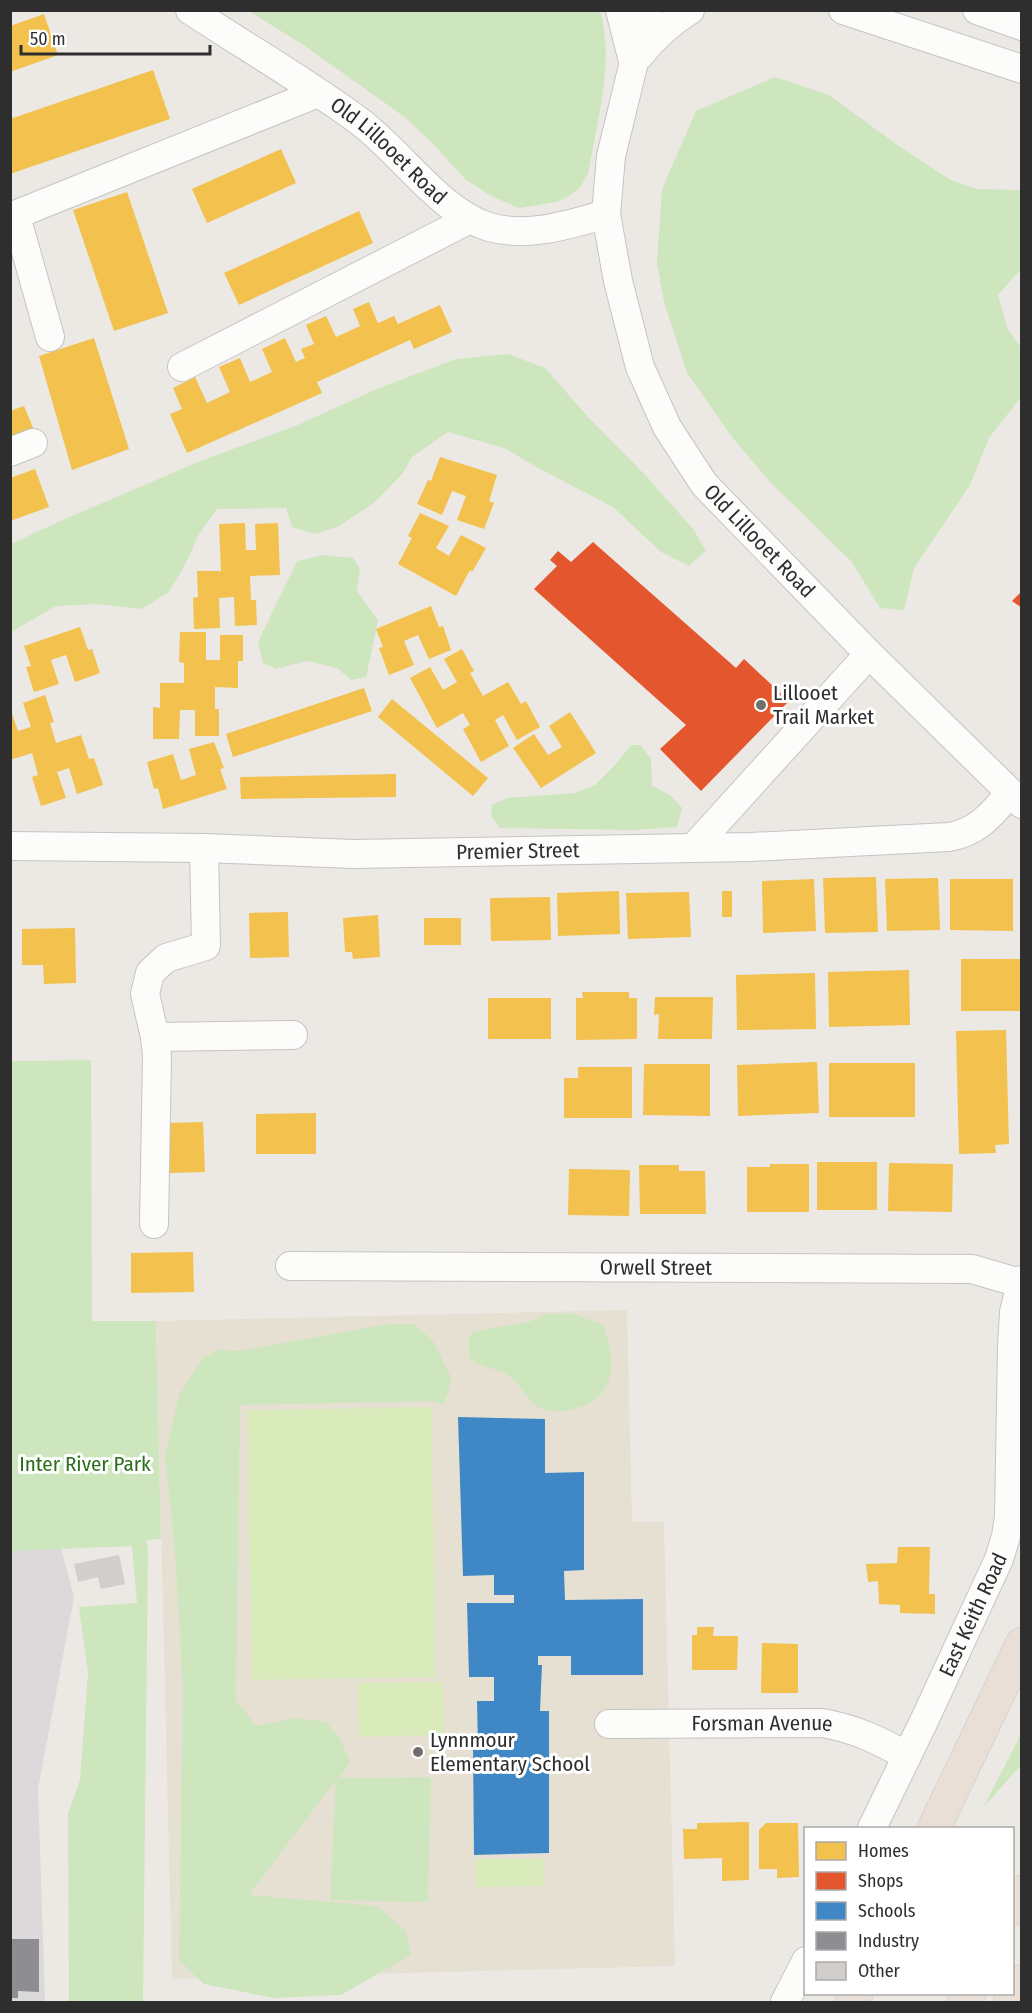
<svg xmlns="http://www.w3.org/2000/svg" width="1032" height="2013" viewBox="0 0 1032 2013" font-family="'Fira Sans Condensed',sans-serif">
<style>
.industrial{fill:#dcd9db}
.education{fill:#e6e0d3}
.green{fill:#cee6be}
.pitch{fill:#d9eabb}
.homes{fill:#f2c14e}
.shops{fill:#e4572e}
.schools{fill:#3f88c5}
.industry{fill:#8d8d92}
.building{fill:#d1cecb}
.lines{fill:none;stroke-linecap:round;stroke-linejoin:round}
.minor-casing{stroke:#c5c4c5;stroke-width:30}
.highway-casing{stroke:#c6c5c4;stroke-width:34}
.minor{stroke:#fcfcfb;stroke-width:28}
.highway{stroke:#eadfd6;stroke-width:33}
.poi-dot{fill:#706f6e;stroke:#fff;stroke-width:2}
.labels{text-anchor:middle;stroke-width:6;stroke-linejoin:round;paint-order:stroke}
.street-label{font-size:21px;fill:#2e2e2e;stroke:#fff}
.poi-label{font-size:21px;fill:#2e2e2e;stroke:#fff;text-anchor:start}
.park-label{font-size:21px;fill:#2c6e1b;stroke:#fff}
</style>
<rect width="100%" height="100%" fill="#ece8e4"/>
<path class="industrial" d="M61 1548 74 1597 38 1789 45 2002H11V1551Z"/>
<path class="education" d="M627 1310 632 1522H664L675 1966 172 1979 156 1321Z"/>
<g class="green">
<path d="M249 11H600C615 62 597 122 588 174L579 189 567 197 556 202 519 208 491 196 465 179 434 145 406 118 305 46Z"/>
<path d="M775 77 829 95 903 149 951 180 977 189 1021 190V269L998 295 1007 328 1021 348V397L989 438 970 485 914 568 904 610 880 608 851 561 770 482 732 437 687 373 664 302 657 263 662 189 696 111Z"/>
<path d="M508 354 545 368 588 417 648 478 693 529 706 551 689 566 661 552 613 507 538 468 504 448 448 432 412 457 403 473 374 503 339 526 315 534 292 527 286 508 217 509 199 534 186 563 169 592 141 609 97 604 56 606 11 632V544L65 519 203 460 298 425 379 388 456 359Z"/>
<path d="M324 555 353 558 360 569 357 591 378 620 366 677 351 680 337 668 307 661 276 669 263 663 258 642 297 561Z"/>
<path d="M631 745H640L651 758 652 786 670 795 682 808 677 827 634 830 500 828 491 815 492 805 507 798 575 793 595 785 615 765Z"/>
<path d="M91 1060 92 1321H156L161 1539 146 1540 148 1548 143 2002H69L68 1814 80 1780 88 1673 79 1607 137 1603 132 1546 11 1551V1061Z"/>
<path d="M572 1313 603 1325C617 1361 617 1399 573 1409 562 1412 549 1413 538 1407 527 1401 519 1381 506 1374 492 1367 482 1369 469 1357V1336L475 1331 529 1322 548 1314Z"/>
<path d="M389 1324H415L434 1342 451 1377 448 1393 443 1404 432 1401 240 1405 236 1700 256 1726 296 1718 326 1722 340 1738 350 1762 339 1778 431 1777 428 1902 330 1900 336 1780 249 1895 377 1906 406 1931 411 1955 341 1995 274 1998 204 1984 179 1960 183 1690 175 1551 165 1455 179 1395 203 1358 218 1350 238 1351Z"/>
<path d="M1021 1734V1765L983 1808Z"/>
</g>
<g class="pitch">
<path d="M432 1407 435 1677 252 1680 247 1410Z"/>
<path d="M443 1682 444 1735 359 1737 358 1683Z"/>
<path d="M476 1859H543L544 1886 476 1887Z"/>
</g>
<g class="homes">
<path d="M44 14 58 55 10 72V26Z"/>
<path d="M153 70 170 119 10 174V119Z"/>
<path d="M281 149 296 183 207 223 192 189Z"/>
<path d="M127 192 168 313 114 331 73 210Z"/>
<path d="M359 211 373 243 239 305 224 273Z"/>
<path d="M369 302 378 323 394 316 398 324 440 305 452 332 414 349 410 340 317 382 322 393 187 453 170 414 182 409 173 388 195 377 207 403 230 392 219 367 240 358 250 382 272 372 262 349 285 338 296 362 305 358 301 349 314 344 306 325 326 316 336 337 360 326 353 309Z"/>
<path d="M94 338 129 449 72 470 39 356Z"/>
<path d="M24 406 34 430 10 439V411Z"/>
<path d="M440 457 497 475 489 501 494 503 484 529 457 520 466 496 452 491 442 515 417 504 428 480 431 481Z"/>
<path d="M35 469 49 507 10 521V478Z"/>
<path d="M420 513 449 526 436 548 449 556 461 535 486 548 472 572 470 570 456 596 398 564 412 538 408 536Z"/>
<path d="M245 523 246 550H256L255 524 278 523 280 575 250 576 251 600H256L257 625 235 626 234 597 219 598 220 628 194 629 193 598 198 597 197 571H221L219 524Z"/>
<path d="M431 606 439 627 443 626 451 650 429 659 418 635 404 641 414 665 389 675 379 648 383 647 376 629Z"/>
<path d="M80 627 88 650 92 649 100 673 75 682 66 655 51 660 59 684 34 692 26 667 31 666 24 646Z"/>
<path d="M180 632H206V660H220V635H243V661H238V688L215 687V709H219V736H195V710H180L179 739H153V707L160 708V683H184V663L179 662Z"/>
<path d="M462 649 474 671 470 673 483 696 508 682 521 704 526 701 540 727 517 740 503 715 495 720 509 746 481 762 463 729 470 725 463 713 437 728 410 678 430 667 443 690 457 682 444 659Z"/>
<path d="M364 688 372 711 233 757 226 734Z"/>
<path d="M45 695 54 722 50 723 56 743 81 735 89 759 94 758 103 785 77 794 69 768 57 772 66 798 41 806 32 777 38 775 32 753 10 760V708L18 731 31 727 23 703Z"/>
<path d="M392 699 488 778 473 796 378 717Z"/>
<path d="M570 712 596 753 541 788 513 748 534 734 548 755 562 747 549 726Z"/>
<path d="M214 742 224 768 220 769 227 789 163 809 158 788 154 789 147 762 173 754 181 780 196 775 189 749Z"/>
<path d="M396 774V797L241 799 240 777Z"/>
<path d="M876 877 878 932 825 933 823 878Z"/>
<path d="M938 878 940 930 887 931 885 879Z"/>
<path d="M814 879 816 931 763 933 762 881Z"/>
<path d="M950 879H1013V931L950 930Z"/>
<path d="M619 891 620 934 558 936 557 893Z"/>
<rect x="722" y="891" width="10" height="26"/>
<path d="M689 892 691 937 628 939 626 893Z"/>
<path d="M550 897 551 940 491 941 490 898Z"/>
<path d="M288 912 289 957 250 958 249 913Z"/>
<path d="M378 915 380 957 353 959 352 952H345L343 918Z"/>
<rect x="424" y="918" width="37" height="27"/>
<path d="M75 928 76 983 44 984 43 965H22V929Z"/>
<rect x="961" y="959" width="61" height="52"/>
<path d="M909 970 910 1025 829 1027 828 972Z"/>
<path d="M815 973 816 1029 737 1030 736 975Z"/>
<path d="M582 992H629V998H637V1039L576 1040V998H583Z"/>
<path d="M655 997H713L712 1039H658L659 1014 654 1015Z"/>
<rect x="488" y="998" width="63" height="41"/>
<path d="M1006 1030 1009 1144 995 1145 996 1153 959 1154 956 1031Z"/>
<path d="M817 1062 819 1113 738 1116 737 1065Z"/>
<rect x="829" y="1063" width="86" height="54"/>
<path d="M644 1064H710V1116L643 1115Z"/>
<path d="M578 1067H632V1118H564V1078H578Z"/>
<path d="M316 1113V1154H256V1114Z"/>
<path d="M203 1122 205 1172 168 1173 166 1123Z"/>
<rect x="817" y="1162" width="60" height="48"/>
<path d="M889 1163 953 1164 952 1212 888 1211Z"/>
<path d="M770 1164H809V1212H747V1167H770Z"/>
<path d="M639 1165H679V1171H705L706 1214H640Z"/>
<path d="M569 1169 630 1170 629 1216 568 1215Z"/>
<path d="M193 1252 194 1292 131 1293V1253Z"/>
<path d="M898 1547H930L929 1594H935V1614L900 1613V1605L879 1604 878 1581 868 1582 866 1564 897 1563Z"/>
<path d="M697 1627H714L713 1636H738L737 1670H692V1635H697Z"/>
<path d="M762 1643 798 1644V1693H761Z"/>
<path d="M749 1822V1880L722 1881V1858L684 1859 683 1829H697V1823Z"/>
<path d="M766 1823H798L799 1877 777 1878V1869H759V1830Z"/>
</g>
<g class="shops">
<path d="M593 542 736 668 744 659 789 701 701 791 660 749 686 725 534 589 557 566 550 560 558 551 571 562Z"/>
<path d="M1022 591V608L1012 601Z"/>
</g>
<path class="schools" d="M458 1417 545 1419V1473L584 1472V1570L564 1571 565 1600 643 1599V1675H571V1656H538V1665H542L540 1711H549V1853L474 1855 473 1748 478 1747 477 1701H494V1677H469L467 1603H514V1595H494V1575L463 1576Z"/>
<path class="industry" d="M10 1939H39V1992L18 1991V1998H10Z"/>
<path class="building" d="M119 1555 125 1584 101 1589 98 1577 78 1582 74 1564Z"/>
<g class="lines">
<g class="minor-casing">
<g id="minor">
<path id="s1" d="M190 10C246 47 305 81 359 121 400 151 440 212 489 227 527 238 569 225 606 214"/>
<path d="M620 10 633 61"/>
<path id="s2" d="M648 10 634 62 611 156 606 214 618 281 640 367 667 427 704 484 869 654 1022 804"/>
<path d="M843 10 1022 69"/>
<path d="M977 10 1022 26"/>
<path d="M639 56C654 37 669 23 690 10"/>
<path d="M16 216 50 337"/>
<path d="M10 217 318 93"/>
<path d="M182 367 470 219"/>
<path d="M10 452 33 443"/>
<path id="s3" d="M10 846 204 848 354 854 751 847 949 837C978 832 992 814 1010 793"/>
<path d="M694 847 869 654"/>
<path d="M155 1037 293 1035"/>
<path d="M154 1224 157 1056 155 1037 145 994 150 973 166 958 206 946 204 848"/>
<path id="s4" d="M290 1266 972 1269 1020 1283"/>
<path id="s5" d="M609 1724 822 1723C854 1728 880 1741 907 1756"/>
<path id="s6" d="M872 1828 925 1719 999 1559 1006 1536 1009 1516 1012 1347 1014 1312 1022 1280"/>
<path d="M785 2002 806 1961"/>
</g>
</g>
<g class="highway-casing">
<g id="highway">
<path d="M934 1828 1022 1644"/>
<path d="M1012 1909 1022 1892"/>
<path d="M852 2002 856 1994"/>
<path d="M964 2002 969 1994"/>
<path d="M1010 2002 1022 1981"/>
</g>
</g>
<use href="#minor" class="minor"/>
<use href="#highway" class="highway"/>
</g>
<g class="poi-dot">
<circle cx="761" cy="705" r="6"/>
<circle cx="418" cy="1752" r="6"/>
</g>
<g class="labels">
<g class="street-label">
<text dy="7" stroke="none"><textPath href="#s1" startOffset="244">Old Lillooet Road</textPath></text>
<text dy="7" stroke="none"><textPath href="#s2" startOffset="579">Old Lillooet Road</textPath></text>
<text dy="7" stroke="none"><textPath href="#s3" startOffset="508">Premier Street</textPath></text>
<text dy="7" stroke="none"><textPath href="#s4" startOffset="366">Orwell Street</textPath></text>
<text dy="7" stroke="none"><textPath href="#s6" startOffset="236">East Keith Road</textPath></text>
<text dy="7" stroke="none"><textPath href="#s5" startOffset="153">Forsman Avenue</textPath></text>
</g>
<g class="poi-label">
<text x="773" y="700">Lillooet<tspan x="773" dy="24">Trail Market</tspan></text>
<text x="430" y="1747">Lynnmour<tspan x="430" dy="24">Elementary School</tspan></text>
</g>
<g class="park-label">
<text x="85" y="1471">Inter River Park</text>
</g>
</g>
<rect width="1032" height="2013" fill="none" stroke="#2e2e2e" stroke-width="24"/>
<rect x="804" y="1827" width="210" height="168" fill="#ffffff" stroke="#ababab" stroke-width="1.5"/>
<rect x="816" y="1842" width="30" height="18" fill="#f2c14e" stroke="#ababab" stroke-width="1.5"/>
<text x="858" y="1857" font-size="18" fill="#2e2e2e">Homes</text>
<rect x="816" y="1872" width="30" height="18" fill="#e4572e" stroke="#ababab" stroke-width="1.5"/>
<text x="858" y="1887" font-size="18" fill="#2e2e2e">Shops</text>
<rect x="816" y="1902" width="30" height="18" fill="#3f88c5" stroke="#ababab" stroke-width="1.5"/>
<text x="858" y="1917" font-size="18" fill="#2e2e2e">Schools</text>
<rect x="816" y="1932" width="30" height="18" fill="#8d8d92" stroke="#ababab" stroke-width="1.5"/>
<text x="858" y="1947" font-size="18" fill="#2e2e2e">Industry</text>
<rect x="816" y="1962" width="30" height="18" fill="#d1cecb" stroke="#ababab" stroke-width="1.5"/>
<text x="858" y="1977" font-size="18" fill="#2e2e2e">Other</text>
<path d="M21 45v9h189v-9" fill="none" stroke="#2e2e2e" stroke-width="3"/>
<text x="30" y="45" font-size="18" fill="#2e2e2e" stroke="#ffffff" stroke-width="4.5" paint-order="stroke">50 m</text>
</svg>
